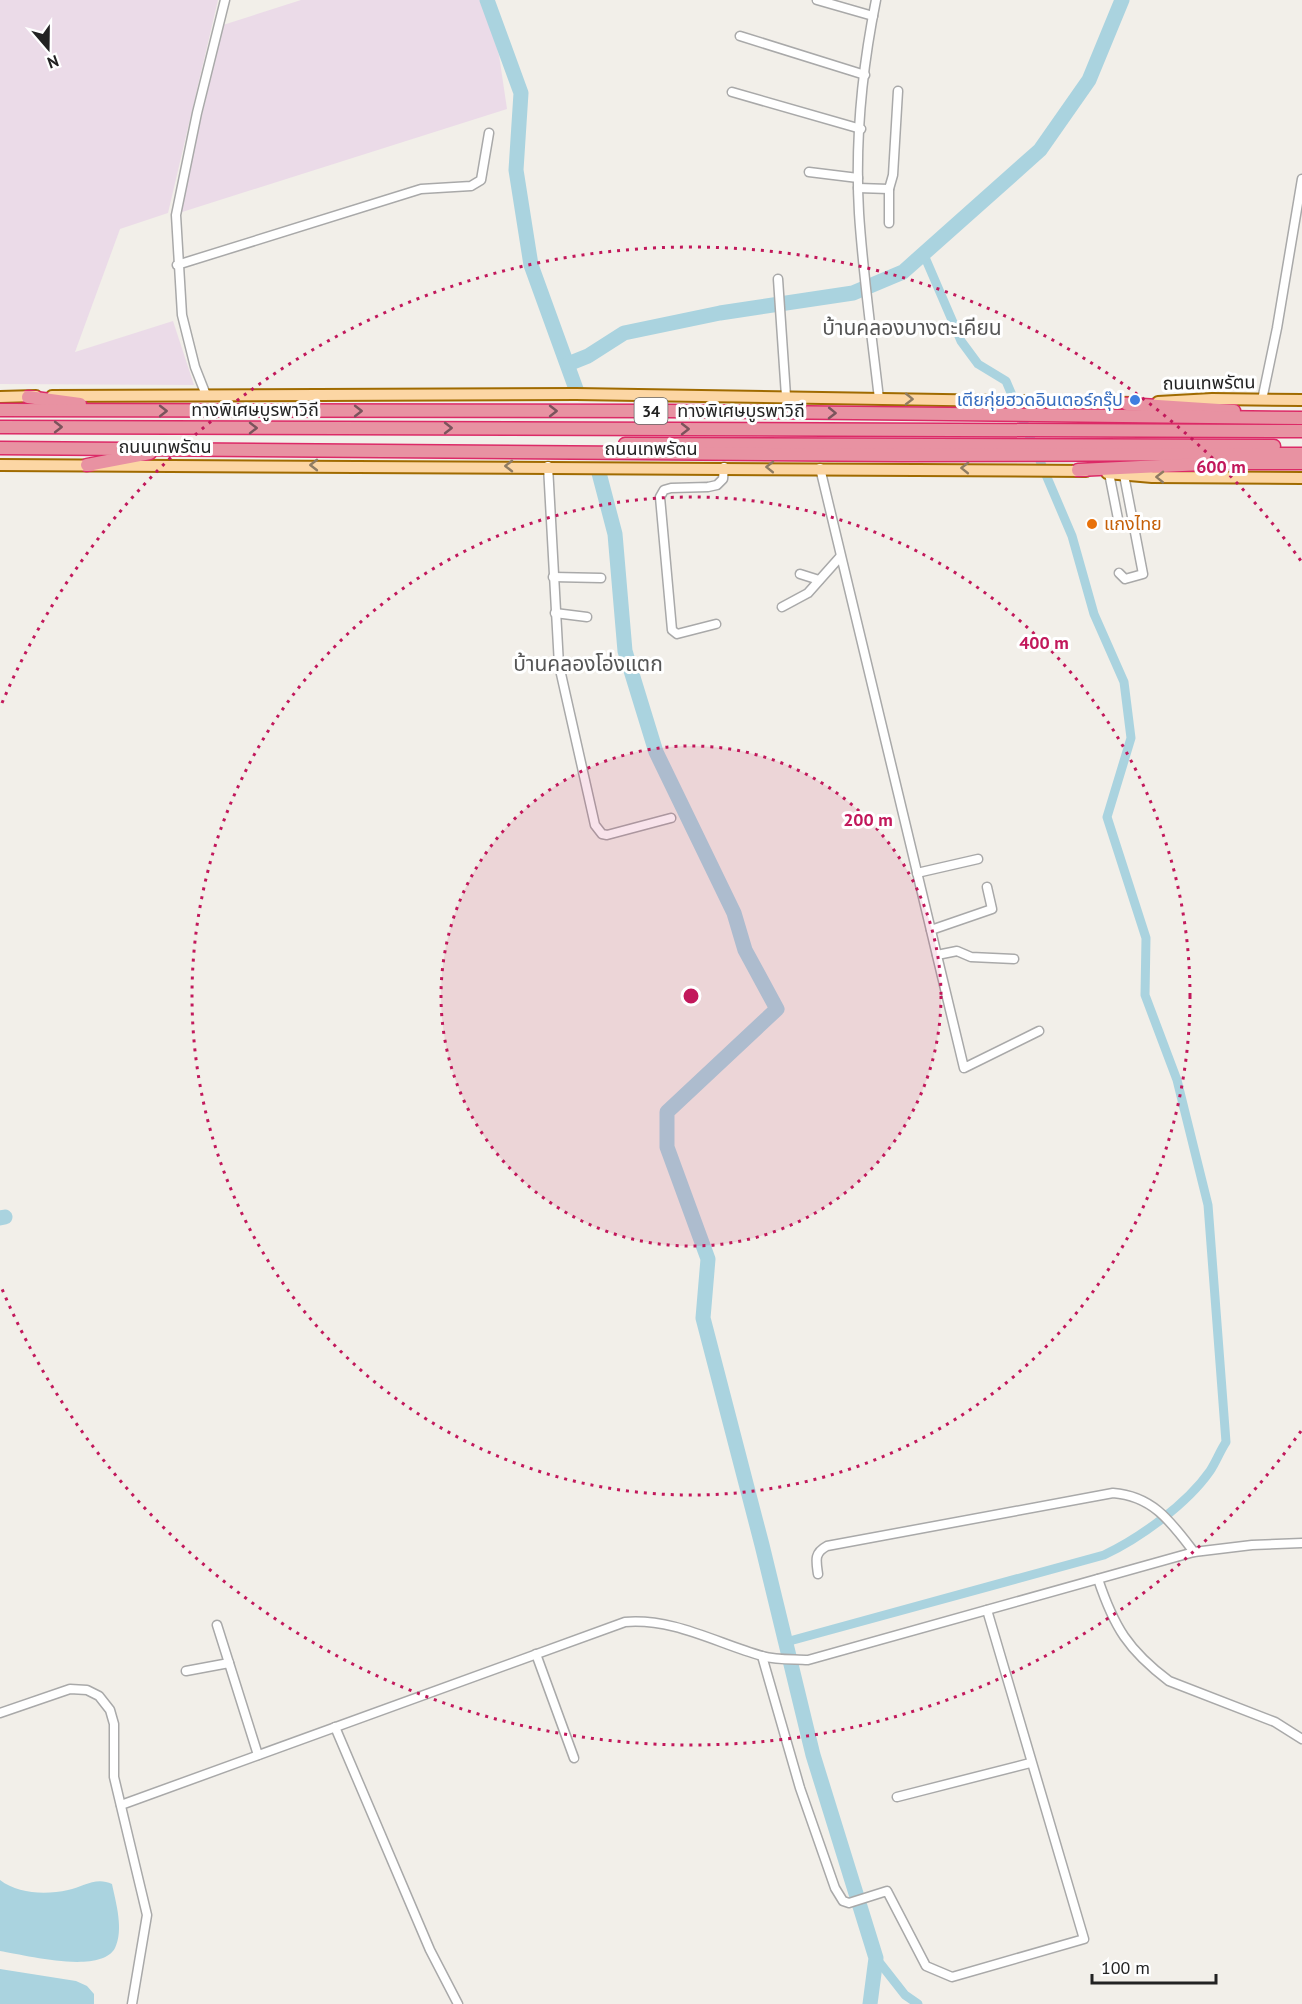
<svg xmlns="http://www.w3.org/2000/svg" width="1302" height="2004" viewBox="0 0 1302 2004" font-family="'PT Sans','Noto Sans Thai',sans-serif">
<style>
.industrial{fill:#ebdbe8}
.water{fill:#aad3df}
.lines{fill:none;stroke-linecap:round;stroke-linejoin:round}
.canal{stroke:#aad3df;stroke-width:9}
.river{stroke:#aad3df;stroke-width:15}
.minor-casing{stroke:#a9a9a9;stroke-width:11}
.major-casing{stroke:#a06b00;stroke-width:14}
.highway-casing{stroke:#dc2a67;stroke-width:15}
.minor{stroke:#fff;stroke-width:8}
.major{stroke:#fcd6a4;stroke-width:10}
.highway{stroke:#e892a2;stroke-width:12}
.oneway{stroke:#8f7c63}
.oneway2{stroke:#7b545c}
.ring{fill:none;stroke:#c2185b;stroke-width:3;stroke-dasharray:3 6}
.shop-dot{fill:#3f7fe0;stroke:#fff;stroke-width:2}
.food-dot{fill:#e8710a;stroke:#fff;stroke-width:2}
.labels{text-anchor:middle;stroke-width:6;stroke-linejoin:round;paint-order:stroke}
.shield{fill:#fff;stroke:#646464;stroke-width:1.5}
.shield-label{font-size:16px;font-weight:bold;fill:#222}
.street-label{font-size:18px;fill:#222;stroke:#fff}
.shop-label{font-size:18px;fill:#366cbe;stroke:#fff;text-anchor:end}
.food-label{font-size:18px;fill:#c56008;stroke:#fff;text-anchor:start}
.quarter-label{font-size:21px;fill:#555;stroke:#fff}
.centre{fill:#c2185b;stroke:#fff;stroke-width:3}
.ring-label{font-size:18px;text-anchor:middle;font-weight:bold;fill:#c2185b;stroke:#fff;stroke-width:6;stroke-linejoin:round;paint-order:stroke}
</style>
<rect width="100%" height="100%" fill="#f2efe9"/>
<g class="industrial">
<path d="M0 0H218L168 213 120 229 75 352 173 321 194 385 0 384Z"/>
<path d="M301 0H482L499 55 507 109 179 213 223 25Z"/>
</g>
<g class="water">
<path d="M0 1880C18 1894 46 1895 68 1890 83 1887 96 1876 112 1884 116 1903 124 1930 115 1948 101 1975 25 1955 0 1951Z"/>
<path d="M0 1969 76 1981 87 1986 94 1994V2004H0Z"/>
</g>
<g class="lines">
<g class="canal">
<path d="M786 1642 1104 1555C1140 1538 1187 1504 1210 1471 1216 1462 1220 1451 1226 1442L1208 1205 1177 1080 1145 995 1146 938 1107 817 1131 738 1124 682 1094 614 1072 536 1006 381 978 364 961 341 924 255"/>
<path d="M876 1958 905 1995 918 2004"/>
</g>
<g class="river">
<path d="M487 0 521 93 516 170 531 265 576 389"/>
<path d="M568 364 588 356 624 333 720 313 853 293 903 272 1040 150 1089 80 1122 0"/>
<path d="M599 473 615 534 625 651 656 752 734 913 745 950 777 1009 667 1112V1147L708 1259 703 1318 762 1545 813 1755 876 1958 870 2004"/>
<path d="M0 1218 5 1217"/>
</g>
<g class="minor-casing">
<g id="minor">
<path d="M817 0 873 16"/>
<path d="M876 0C862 69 855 143 859 213 863 275 872 337 879 399"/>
<path d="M740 36 865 75"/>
<path d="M732 92 861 129"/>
<path d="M809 172 858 178"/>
<path d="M858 188 889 189 893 175 898 91"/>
<path d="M889 223V189"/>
<path d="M177 265 421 189 471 186 481 180 489 133"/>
<path d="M778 279 786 396"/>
<path d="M206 395 195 367 182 315 176 215 197 113 225 0"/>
<path d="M1262 400 1277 328 1302 179"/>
<path d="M548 466 559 665 595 825 602 834 607 835 671 818"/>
<path d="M820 468 964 1068 1039 1031"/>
<path d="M1109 473 1119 524"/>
<path d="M1119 573 1125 579 1143 574 1124 475"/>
<path d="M800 574 819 580"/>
<path d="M553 577 601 578"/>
<path d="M782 607 808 593 840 557"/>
<path d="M555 613 587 617"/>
<path d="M716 624 677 634 672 630 660 497 664 490 671 488 708 487 717 485 723 479 724 467"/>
<path d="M917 873 978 859"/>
<path d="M931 930 992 909 987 887"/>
<path d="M937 955 957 951 971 957 1014 959"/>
<path d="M818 1574C816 1560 814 1553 827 1546L1113 1493C1153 1496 1171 1522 1194 1552"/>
<path d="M1098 1579C1114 1627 1128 1650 1169 1681L1275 1722 1302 1739"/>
<path d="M217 1625 258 1755"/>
<path d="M536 1654 574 1758"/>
<path d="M762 1656 800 1788 835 1888 843 1901 849 1903 887 1891 926 1966 952 1977 1084 1939 987 1610"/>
<path d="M186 1671 229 1663"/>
<path d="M0 1713 70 1689 87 1690 99 1696 110 1710 114 1724V1777L147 1915 132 2004"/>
<path d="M335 1727 430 1950 458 2004"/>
<path d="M897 1797 1030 1763"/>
<path d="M121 1805 625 1622C674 1618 716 1643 762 1656 777 1660 793 1659 808 1660L1194 1552 1252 1545 1302 1543"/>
</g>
</g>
<g class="major-casing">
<g id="major">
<path d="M52 396 576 394 1134 403"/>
<path d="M0 397 36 396"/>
<path d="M1158 402 1212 399 1302 400"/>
<path d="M0 465 1086 471"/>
<path d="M1107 473 1152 477 1302 478"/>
</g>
</g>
<g class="highway-casing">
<g id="highway">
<path d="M28 397 80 404"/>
<path d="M1127 404 1234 411"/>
<path d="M0 410 668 411 1302 418"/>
<path d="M0 427 1302 431"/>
<path d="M625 444 1274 446"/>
<path d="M0 448 902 455 1302 454"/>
<path d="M87 465 150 453"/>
<path d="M1078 470 1224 463H1302"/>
</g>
</g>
<use href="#minor" class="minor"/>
<use href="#major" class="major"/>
<use href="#highway" class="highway"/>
</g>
<defs><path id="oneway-chevron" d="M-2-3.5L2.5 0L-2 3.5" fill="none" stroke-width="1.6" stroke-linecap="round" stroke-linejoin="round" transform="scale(1.5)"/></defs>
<g class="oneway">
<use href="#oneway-chevron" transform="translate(909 399) rotate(1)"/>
<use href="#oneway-chevron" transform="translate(314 465) rotate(-180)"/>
<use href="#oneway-chevron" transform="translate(509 466) rotate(-180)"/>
<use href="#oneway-chevron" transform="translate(770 467) rotate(-179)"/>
<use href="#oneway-chevron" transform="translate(965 468) rotate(-179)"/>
<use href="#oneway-chevron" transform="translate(1160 477) rotate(-179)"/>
</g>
<g class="oneway2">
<use href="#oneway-chevron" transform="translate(163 411)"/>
<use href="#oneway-chevron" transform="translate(358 411)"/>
<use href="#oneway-chevron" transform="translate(553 411)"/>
<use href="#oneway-chevron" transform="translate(832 413) rotate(1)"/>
<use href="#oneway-chevron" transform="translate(58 427)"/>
<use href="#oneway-chevron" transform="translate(253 428)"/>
<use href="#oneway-chevron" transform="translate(448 428)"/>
<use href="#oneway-chevron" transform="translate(685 429)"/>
</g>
<circle cx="691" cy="996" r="250" fill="#c2185b" fill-opacity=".12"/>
<g class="ring">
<circle cx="691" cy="996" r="250"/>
<circle cx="691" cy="996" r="499"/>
<path d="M1301 1431A749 749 0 0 1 2 1289M2 703A749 749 0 0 1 1301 561"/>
</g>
<circle class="shop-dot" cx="1135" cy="400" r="6"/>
<circle class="food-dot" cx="1092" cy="524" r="6"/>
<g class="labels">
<rect class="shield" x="634.5" y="398" width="33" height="26" rx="4.5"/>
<g class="shield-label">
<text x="651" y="417">34</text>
</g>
<g class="street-label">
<text transform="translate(1209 383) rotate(-1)" y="6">ถนนเทพรัตน</text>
<text x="255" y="416">ทางพิเศษบูรพาวิถี</text>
<text x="741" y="417">ทางพิเศษบูรพาวิถี</text>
<text x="165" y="453">ถนนเทพรัตน</text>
<text x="651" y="455">ถนนเทพรัตน</text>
</g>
<g class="shop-label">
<text x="1123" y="406">เตียกุ่ยฮวดอินเตอร์กรุ๊ป</text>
</g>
<g class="food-label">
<text x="1104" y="530">แกงไทย</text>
</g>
<g class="quarter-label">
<text x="912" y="335">บ้านคลองบางตะเคียน</text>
<text x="588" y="671">บ้านคลองโอ่งแตก</text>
</g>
</g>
<circle cx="691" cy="996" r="9" class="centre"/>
<g class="ring-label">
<text x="1221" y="473">600 m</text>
<text x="1044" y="649">400 m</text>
<text x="868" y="826">200 m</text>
</g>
<g transform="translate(48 48) rotate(160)" stroke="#ffffff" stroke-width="4.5" paint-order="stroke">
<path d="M0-4.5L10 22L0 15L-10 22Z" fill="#222222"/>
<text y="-9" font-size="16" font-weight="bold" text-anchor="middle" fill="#222222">N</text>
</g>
<path d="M1092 1974v9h124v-9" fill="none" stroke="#222222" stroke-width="3"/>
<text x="1101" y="1974" font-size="18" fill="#222222" stroke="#ffffff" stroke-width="4.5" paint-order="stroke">100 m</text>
</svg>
